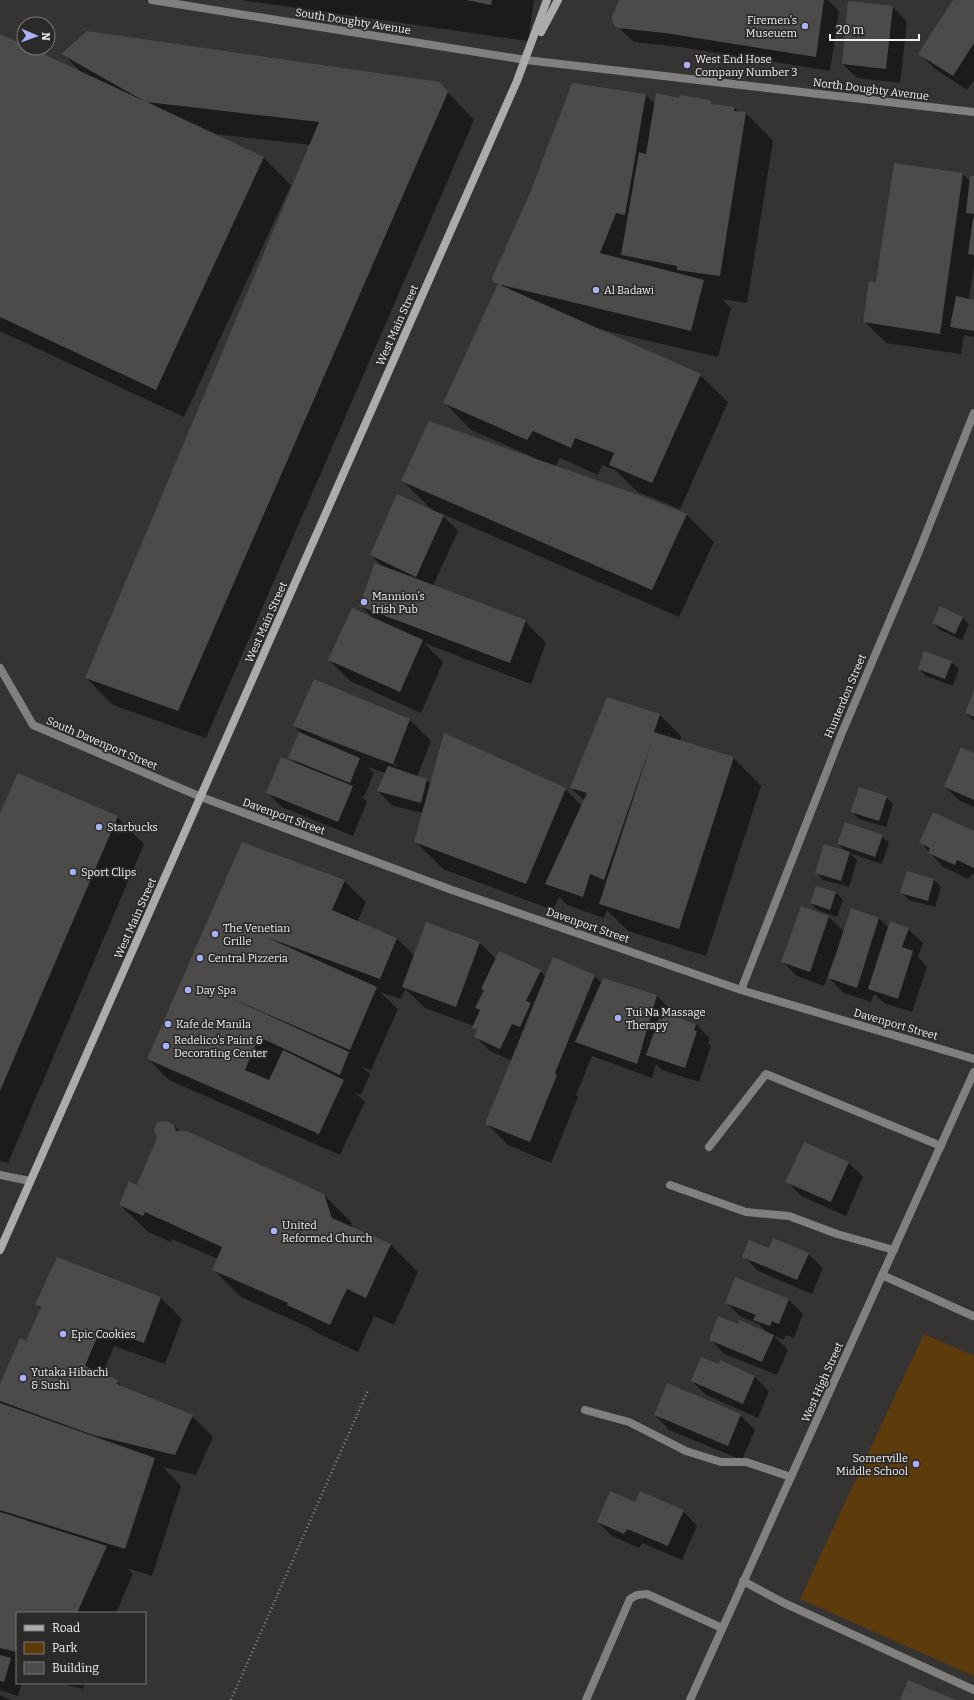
<svg xmlns="http://www.w3.org/2000/svg" width="974" height="1700" viewBox="0 0 974 1700" font-family="Bitter,serif">
<style>
.green{fill:#5e3b0b}
.shadow{fill:#0007;fill-rule:evenodd}
.building{fill:#4d4b49}
.lines{fill:none;stroke-linecap:round;stroke-linejoin:round}
.path{stroke:#8c8a88;stroke-width:2.5;stroke-dasharray:1 3;stroke-linecap:butt}
.lane{stroke:#81807f;stroke-width:8}
.street{stroke:#81807f;stroke-width:8}
.secondary{stroke:#acaba9;stroke-width:8}
.poi-dot{fill:#a9b0fc;stroke:#2c2a28;stroke-width:1.5}
.labels{text-anchor:middle;stroke-width:3.5;stroke-linejoin:round;paint-order:stroke}
.poi-label{font-size:11px;fill:#f1f0ee;stroke:#2c2a28;text-anchor:start}
.street-label{font-size:11px;fill:#f1f0ee;stroke:#2c2a28}
</style>
<rect width="100%" height="100%" fill="#363432"/>
<path class="green" d="M924 1334 974 1356V1676L800 1599Z"/>
<g class="shadow">
<path d="M241 0H534L528 41Z"/>
<path d="M620 0H828L839 11 830 71 680 47 634 42 614 23Z"/>
<path d="M954 0H974V80L967 90 934 68 920 54Z"/>
<path d="M893 7 907 22 900 83 857 78 843 64Z"/>
<path d="M0 35 24 46V48H29L81 72 63 54 439 83 474 120 206 738 113 705 86 678 311 145 213 134 264 158 291 185 184 417 0 331Z"/>
<path d="M572 84 646 95 655 104 680 99 710 101 714 105 735 108 739 112 746 113 773 141 747 303 722 299 731 308 718 357 598 329 700 375 728 402 680 509 638 492 615 470 602 465 598 475 560 458 555 467 650 500 687 515 714 542 679 617 440 513 458 531 433 586 525 621 546 643 531 684 424 643 443 662 421 713 350 681 329 660 374 619 360 605 383 567 371 555 433 511 403 481 533 459V457L471 430 444 402 499 286 494 281 531 193Z"/>
<path d="M963 174 971 182 974 177V265L969 300 974 301V337L964 335 961 354 886 343 865 322 877 283Z"/>
<path d="M962 617 969 624 962 640 940 630 933 623Z"/>
<path d="M951 662 959 669 953 686 926 676 919 669Z"/>
<path d="M314 680 410 720 431 741 417 777 427 780 431 784 565 789 582 806 585 801 571 788 607 698 660 715 681 736 680 741 734 758 761 786 706 956 628 931 607 910 604 918 567 905 559 897 553 910 443 869 415 841 423 813 393 806 378 791 386 773 367 767 374 773 364 797 360 795 367 802 353 836 282 807 268 793 296 764 290 758 304 736 294 726ZM319 735 398 765 397 766 319 737Z"/>
<path d="M974 693V721L966 713Z"/>
<path d="M974 754V807L960 801 945 787Z"/>
<path d="M886 797 893 804 886 827 859 819 851 811Z"/>
<path d="M0 816 117 817 144 844 8 1163 0 1161Z"/>
<path d="M974 832V875L972 874 969 879 943 867 921 843Z"/>
<path d="M882 836 889 843 882 864 850 853 857 860 849 887 823 880 816 872 846 851 838 844Z"/>
<path d="M243 843 344 881 366 902 357 922 397 939 415 956 427 924 480 943 496 959 540 971 546 977 594 976 602 983 604 979 657 996 671 1010 670 1015 696 1024 710 1039 708 1043 711 1046 699 1082 662 1070 656 1064 652 1078 592 1056 576 1095 578 1097 551 1163 508 1145 487 1124 512 1061 490 1051 475 1036 477 1032 474 1026 425 1008 405 989 401 999 380 992 398 1009 371 1070 362 1067 370 1074 361 1095 355 1093 365 1102 340 1155 169 1080 148 1059Z"/>
<path d="M934 880 941 887 935 907 909 900 902 893Z"/>
<path d="M836 893 843 900 837 917 818 910 811 903Z"/>
<path d="M802 907 829 917 844 932 879 918 889 928 908 929 923 943 918 957 927 967 912 1012 884 1003 874 994 871 1002 844 993 829 978 836 959 834 958 824 986 797 976 782 961Z"/>
<path d="M174 1125 180 1132 324 1195 351 1222 353 1228 391 1245 418 1272 394 1325 374 1316 358 1352 315 1332 310 1328 241 1297 213 1269 218 1259 172 1239 171 1242 148 1232 120 1205 137 1186Z"/>
<path d="M804 1143 849 1163 863 1177 846 1216 801 1196 787 1181Z"/>
<path d="M770 1250 808 1254 823 1268 812 1294 758 1271 744 1256Z"/>
<path d="M58 1259 161 1298 182 1319 165 1364 114 1346 102 1375 117 1381 124 1388 192 1416 213 1437 196 1475 163 1467 181 1486 152 1576 127 1568 133 1574 116 1613H17V1683H22L18 1696 0 1690V1387L30 1344 41 1309 36 1305Z"/>
<path d="M789 1300 803 1314 794 1338 786 1335 784 1340 774 1336 788 1350 777 1375 724 1354 710 1339 738 1325 768 1334 759 1324 741 1317 726 1302Z"/>
<path d="M721 1362 755 1377 769 1391 758 1418 706 1395 692 1381 719 1365Z"/>
<path d="M655 1415H740L755 1430 742 1460 669 1430Z"/>
<path d="M683 1511 697 1526 682 1560 642 1543 639 1548 612 1536 598 1522Z"/>
<path d="M60 1683H86L83 1689Z"/>
<path d="M0 1695 11 1700H0Z"/>
</g>
<g class="building">
<path d="M466 0H492L491 5Z"/>
<path d="M619 0H824L816 57 665 33 618 28 613 24 612 17Z"/>
<path d="M953 0H974V43L953 76 918 54Z"/>
<path d="M848 1 893 6 886 69 842 64Z"/>
<path d="M87 31 440 82 448 92 178 711 85 678 319 122 147 102 264 157 156 390 0 317V34L24 45V48H31L144 101 61 54Z"/>
<path d="M572 83 646 94 625 215 616 213 600 253 704 280 691 331 498 284 701 374 652 483 609 465 614 453 575 438 571 448 533 431 527 440 443 403 498 284 493 282 492 278 530 193Z"/>
<path d="M656 93 679 98 680 95 710 100 712 104 735 107 734 111 746 112 720 276 677 270V266L621 255 639 152 646 154Z"/>
<path d="M894 163 963 173 940 334 863 322 869 281 876 282Z"/>
<path d="M970 176H974V214L966 213Z"/>
<path d="M973 218H974V255L968 254Z"/>
<path d="M956 296 974 300V331L950 327Z"/>
<path d="M429 421 650 499 687 514 652 590 401 481Z"/>
<path d="M397 494 444 515 416 577 370 555Z"/>
<path d="M375 563 526 620 510 663 359 606Z"/>
<path d="M940 606 963 617 955 634 932 623Z"/>
<path d="M352 608 423 640 400 692 328 660Z"/>
<path d="M924 651 952 661 945 679 918 669Z"/>
<path d="M314 679 410 719 393 764 293 726Z"/>
<path d="M974 690V717L965 713Z"/>
<path d="M607 697 660 714 654 732 734 757 679 929 599 904 652 741 604 880 590 874 583 897 545 884 587 793 570 788Z"/>
<path d="M299 732 360 758 350 783 288 758Z"/>
<path d="M444 733 566 788 526 884 414 842Z"/>
<path d="M961 747 974 753V800L944 787Z"/>
<path d="M281 757 353 786 338 822 266 793Z"/>
<path d="M388 766 427 779 421 803 377 791Z"/>
<path d="M18 773 118 816 0 1091V813Z"/>
<path d="M859 787 887 796 879 821 850 812Z"/>
<path d="M933 812 974 831V868L957 860 955 865 928 853 930 848 919 843Z"/>
<path d="M845 822 883 835 875 857 837 844Z"/>
<path d="M242 842 345 880 332 910 397 938 380 979 266 937 377 987 350 1050 226 996 349 1052 340 1075 259 1037 245 1070 269 1080 283 1050 344 1080 319 1134 147 1059Z"/>
<path d="M824 844 850 852 841 881 815 873Z"/>
<path d="M907 871 934 879 928 901 900 893Z"/>
<path d="M816 886 836 892 830 910 810 903Z"/>
<path d="M801 906 829 916 810 972 781 962Z"/>
<path d="M851 908 879 918 857 988 828 978Z"/>
<path d="M890 921 909 928 902 947 913 951 898 999 868 989Z"/>
<path d="M426 922 480 942 456 1007 402 987Z"/>
<path d="M499 951 541 970 526 1001 531 1003 520 1027 512 1024 500 1049 474 1037 477 1030 472 1028 480 1010 475 1008 484 990 481 989Z"/>
<path d="M553 957 595 975 555 1073 557 1075 530 1142 485 1124Z"/>
<path d="M603 978 657 995 637 1064 575 1042Z"/>
<path d="M664 1012 696 1024 694 1030 697 1031 685 1068 646 1055 659 1018 662 1019Z"/>
<path d="M166 1121 174 1125 176 1131H187L324 1194 332 1218 391 1244 366 1298 347 1289 330 1325 287 1305 288 1303 212 1270 222 1247 145 1212 143 1216 119 1205 129 1181 137 1185 157 1138 154 1131 157 1122Z"/>
<path d="M804 1142 849 1162 831 1202 785 1182Z"/>
<path d="M773 1238 809 1253 797 1280 742 1257 749 1240 769 1248Z"/>
<path d="M57 1257 161 1297 144 1343 101 1328 85 1366 118 1380 117 1384 193 1415 175 1455 93 1435 0 1401V1384L20 1338 26 1341 41 1307 35 1305Z"/>
<path d="M735 1277 789 1299 779 1324 772 1321 770 1326 753 1320 756 1315 725 1303Z"/>
<path d="M718 1316 738 1324 739 1320 774 1335 762 1362 709 1340Z"/>
<path d="M701 1357 719 1364 720 1360 755 1376 743 1404 691 1381Z"/>
<path d="M667 1383 741 1414 728 1446 654 1415Z"/>
<path d="M0 1403 155 1458 125 1549 0 1510Z"/>
<path d="M610 1491 635 1502 640 1491 684 1510 668 1546 627 1529 624 1534 597 1522Z"/>
<path d="M0 1512 107 1546 77 1613H17V1652L0 1648Z"/>
<path d="M0 1655 11 1658 4 1682 0 1681Z"/>
<path d="M908 1680 956 1700H900Z"/>
</g>
<g class="lines">
<path class="path" d="M231 1700 368 1390"/>
<g class="lane">
<path d="M709 1147 766 1074 941 1146"/>
<path d="M670 1185 746 1212 789 1216 837 1234 894 1250"/>
<path d="M882 1275 973 1316"/>
<path d="M585 1410 629 1422 686 1451 721 1462H746L791 1477"/>
<path d="M743 1581 784 1603 974 1690"/>
<path d="M586 1700 630 1599 637 1595 647 1594 722 1628"/>
</g>
<g class="street">
<path d="M152 0 526 60 974 112"/>
<path d="M0 668 33 725 201 797 452 890 741 990 974 1059"/>
<path d="M741 990 841 735 915 561 974 413"/>
<path d="M0 1175 30 1181"/>
<path d="M690 1700 974 1072"/>
</g>
<g class="secondary">
<path d="M541 32 558 0"/>
<path d="M0 1250 517 81 547 0"/>
</g>
</g>
<g class="poi-dot">
<circle cx="805" cy="26" r="4"/>
<circle cx="687" cy="65" r="4"/>
<circle cx="596" cy="290" r="4"/>
<circle cx="364" cy="602" r="4"/>
<circle cx="99" cy="827" r="4"/>
<circle cx="73" cy="872" r="4"/>
<circle cx="215" cy="934" r="4"/>
<circle cx="200" cy="958" r="4"/>
<circle cx="188" cy="990" r="4"/>
<circle cx="618" cy="1018" r="4"/>
<circle cx="168" cy="1024" r="4"/>
<circle cx="166" cy="1046" r="4"/>
<circle cx="274" cy="1231" r="4"/>
<circle cx="63" cy="1334" r="4"/>
<circle cx="23" cy="1378" r="4"/>
<circle cx="916" cy="1464" r="4"/>
</g>
<g class="labels">
<g class="poi-label">
<text x="797" y="24" text-anchor="end">Firemen's<tspan x="797" dy="13">Museuem</tspan></text>
<text x="695" y="63">West End Hose<tspan x="695" dy="13">Company Number 3</tspan></text>
<text x="604" y="294">Al Badawi</text>
<text x="372" y="600">Mannion's<tspan x="372" dy="13">Irish Pub</tspan></text>
<text x="107" y="831">Starbucks</text>
<text x="81" y="876">Sport Clips</text>
<text x="223" y="932">The Venetian<tspan x="223" dy="13">Grille</tspan></text>
<text x="208" y="962">Central Pizzeria</text>
<text x="196" y="994">Day Spa</text>
<text x="626" y="1016">Tui Na Massage<tspan x="626" dy="13">Therapy</tspan></text>
<text x="176" y="1028">Kafe de Manila</text>
<text x="174" y="1044">Redelico's Paint &amp;<tspan x="174" dy="13">Decorating Center</tspan></text>
<text x="282" y="1229">United<tspan x="282" dy="13">Reformed Church</tspan></text>
<text x="71" y="1338">Epic Cookies</text>
<text x="31" y="1376">Yutaka Hibachi<tspan x="31" dy="13">&amp; Sushi</tspan></text>
<text x="908" y="1462" text-anchor="end">Somerville<tspan x="908" dy="13">Middle School</tspan></text>
</g>
<g class="street-label">
<text transform="translate(353 21) rotate(9)" y="4">South Doughty Avenue</text>
<text transform="translate(871 89) rotate(7)" y="4">North Doughty Avenue</text>
<text transform="translate(397 325) rotate(-66)" y="4">West Main Street</text>
<text transform="translate(266 622) rotate(-66)" y="4">West Main Street</text>
<text transform="translate(845 696) rotate(-67)" y="4">Hunterdon Street</text>
<text transform="translate(102 743) rotate(23)" y="4">South Davenport Street</text>
<text transform="translate(284 816) rotate(20)" y="4">Davenport Street</text>
<text transform="translate(135 918) rotate(-66)" y="4">West Main Street</text>
<text transform="translate(588 925) rotate(19)" y="4">Davenport Street</text>
<text transform="translate(896 1024) rotate(16)" y="4">Davenport Street</text>
<text transform="translate(822 1382) rotate(-66)" y="4">West High Street</text>
</g>
</g>
<rect x="16" y="1612" width="130" height="72" fill="#2c2a28" stroke="#7b7977"/>
<rect x="24" y="1625" width="20" height="6" fill="#acaba9" stroke="#7b7977"/>
<text x="52" y="1632" font-size="12" fill="#f1f0ee">Road</text>
<rect x="24" y="1642" width="20" height="12" fill="#5e3b0b" stroke="#7b7977"/>
<text x="52" y="1652" font-size="12" fill="#f1f0ee">Park</text>
<rect x="24" y="1662" width="20" height="12" fill="#4d4b49" stroke="#7b7977"/>
<text x="52" y="1672" font-size="12" fill="#f1f0ee">Building</text>
<g transform="translate(36 36) rotate(92)"><circle r="19" fill="#2c2a28" stroke="#7b7977"/>
<path d="M0-3L7 15L0 10L-7 15Z" fill="#a9b0fc"/>
<text y="-6" font-size="11" font-weight="bold" text-anchor="middle" fill="#f1f0ee">N</text>
</g>
<path d="M830 34v6h89v-6" fill="none" stroke="#f1f0ee" stroke-width="2"/>
<text x="836" y="34" font-size="12" fill="#f1f0ee" stroke="#2c2a28" stroke-width="3" paint-order="stroke">20 m</text>
</svg>
